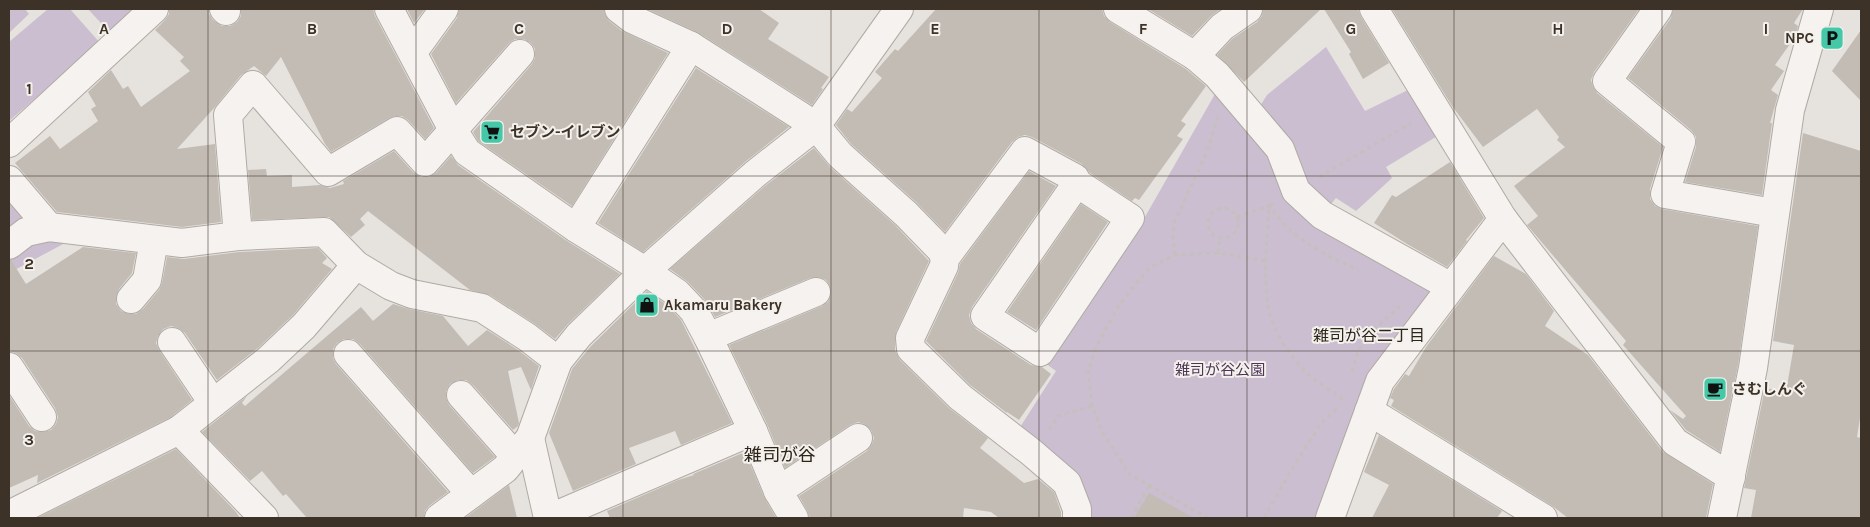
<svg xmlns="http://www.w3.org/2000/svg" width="1870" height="527" viewBox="0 0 1870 527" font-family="Karla,'Noto Sans JP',sans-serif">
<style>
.green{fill:#cabed0}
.building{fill:#c3bcb5}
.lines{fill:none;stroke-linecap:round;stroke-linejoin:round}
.minor-casing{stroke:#b0aaa3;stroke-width:30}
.path{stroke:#c5c0bc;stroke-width:3;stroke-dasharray:4 4;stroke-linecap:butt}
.minor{stroke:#f5f2f0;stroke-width:28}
.grid{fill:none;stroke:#3c3227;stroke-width:1;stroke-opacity:0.55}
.labels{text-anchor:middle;stroke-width:4;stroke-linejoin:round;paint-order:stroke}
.poi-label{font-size:15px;font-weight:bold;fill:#3c3227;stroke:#f4f0ec;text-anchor:start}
.park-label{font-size:15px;fill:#4d3557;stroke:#f4f0ec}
.neighbourhood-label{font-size:16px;fill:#2d241a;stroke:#f4f0ec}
.quarter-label{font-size:18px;fill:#2d241a;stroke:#f4f0ec}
.grid-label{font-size:16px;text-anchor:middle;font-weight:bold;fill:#3c3227;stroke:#f4f0ec;stroke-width:4;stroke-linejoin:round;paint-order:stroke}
</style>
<rect width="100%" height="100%" fill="#e6e2dd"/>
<g class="green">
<path d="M9 9H25L29 14 9 33Z"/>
<path d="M48 9H70L100 43 9 121V42Z"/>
<path d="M88 9H140L111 34Z"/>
<path d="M1326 47 1365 111 1412 88 1439 135 1386 167 1392 178 1356 211 1336 198 1322 215 1443 288 1325 518H1086L1015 435 1056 371 1045 363 1137 231 1215 94 1248 125 1267 95Z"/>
<path d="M9 192 65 243 9 273Z"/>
</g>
<g class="building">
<path d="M169 9H209V14L213 20 222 26H230L237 22 241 16V9H373L375 16 434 128 425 139 408 120 402 116H395L389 118 331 152 325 144 281 57 266 76 254 66 241 75 215 107 177 149 215 144 221 222 182 227 57 212 15 163 50 136 60 149 98 121 91 109 96 106 88 92 111 70 123 89 128 86 141 107 190 71 180 61 184 57 155 30 165 20 169 14Z"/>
<path d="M407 9H425L414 23Z"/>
<path d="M459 9H604L605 15 609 21 622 31 668 53 572 206 478 141 473 132 532 64 535 58V49L531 43 524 39H515L509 43 456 103 431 54 457 18Z"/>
<path d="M647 9H759L779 23 768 39 829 77 821 88 823 89 812 105 699 33Z"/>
<path d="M936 9H1102L1104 16 1110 22 1186 69 1206 86 1181 121 1186 124 1177 136 1183 139 1139 200 1135 198 1132 201 1090 173 1082 164 1032 137 1025 135 1018 137 1012 142 945 232 916 202 851 144 836 125 847 109 852 112 882 78 875 72 895 49 898 51Z"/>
<path d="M1148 9H1221L1211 16 1192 36Z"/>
<path d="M1263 9H1321L1244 82 1217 55 1232 39 1257 22 1262 16Z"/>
<path d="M1324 9H1358L1361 17 1389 63 1363 79 1349 54 1351 52Z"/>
<path d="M1392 9H1639L1594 72 1591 80 1593 87 1597 93 1663 147 1650 189V199L1655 206 1662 209 1758 226 1738 365 1720 452 1686 430 1670 410 1683 419 1686 416 1623 345 1626 341 1527 225 1538 216 1514 186 1565 147 1557 140 1559 137 1537 109 1483 147 1452 106Z"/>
<path d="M1673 9H1803L1794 23 1798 26 1795 37 1775 65 1784 71 1771 90 1778 95 1770 123H1772L1762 195 1685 182 1696 147V137L1691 130 1628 78 1671 18Z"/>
<path d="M1861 30V101L1832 71Z"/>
<path d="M696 68 789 127 745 162 643 252 598 223Z"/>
<path d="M1803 133 1861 151V412L1857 437 1861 438V518H1751L1756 490 1744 488 1765 388 1786 392 1794 345 1773 341Z"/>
<path d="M814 148 830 167 895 225 929 261 896 332 895 350 900 360 949 408 988 438 980 448 1024 483 1038 479 1054 492 1061 512V518H999L991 512 964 508 963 518H810L807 510 799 496 867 451 872 444 874 438 871 430 864 424 858 422 850 425 785 468 767 424 729 345 822 306 828 302 831 294 830 286 826 280 818 277 810 278 715 317 705 300 688 282 670 269 765 186Z"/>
<path d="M394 151 413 172 421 177H429L436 173 451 156 458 165 567 241 620 274 568 324 555 339 535 324 490 295 470 290 368 211 360 219 365 225 351 237 329 217 252 220 248 170 266 169 267 176 292 175V187L320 185 330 188 344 184 343 181Z"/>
<path d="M1450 162 1484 218 1466 240 1467 241 1447 267 1407 244 1374 223 1392 195 1396 197Z"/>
<path d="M1029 171 1056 186 972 307 969 315 971 323 976 329 1031 365 1042 367 1051 374 1019 420 1007 412V413L970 385 926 341 958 273 960 264Z"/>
<path d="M1081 204 1108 222 1036 330 1007 312Z"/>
<path d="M83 247 136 253 132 273 119 289 116 297V304L121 311 129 314H136L143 309 159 290 162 283 167 257 184 259 239 252 318 248 327 258 322 263 332 269 293 315 258 348 217 380 185 333 178 328 171 326 163 329 158 336 156 343 159 350 192 400 171 417 37 483 38 475 9 488V395L29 426 35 431 43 432 51 430 56 424 58 417 55 408 22 358 16 353 9 351V260H11L26 284Z"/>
<path d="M1494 256 1526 274 1554 311 1545 326 1588 355 1663 452 1713 484 1706 518H1568L1551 505 1391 406 1394 400 1390 398 1394 389 1405 374 1409 376 1426 347Z"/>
<path d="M647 291 667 305 681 320 732 423 681 445 675 431 629 448 636 464 573 491 549 433 572 369 591 346Z"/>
<path d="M393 304 409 309 443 316 468 346 487 330 518 350 539 366 531 390 521 367 508 371 519 423 518 426 513 430 473 385 466 380H458L450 384 446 391V398L449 405 495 457 473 473 360 344 353 339H344L337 343 333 349V358L336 364 448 492 429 506 425 511 424 518H307L286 494 283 496 262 471 250 481 202 432 247 396 242 403 245 406 361 307 373 321Z"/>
<path d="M1379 435 1502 511 1497 518H1372L1389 485 1364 472Z"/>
<path d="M176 449 236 512 240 518H37Z"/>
<path d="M745 452 764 497 776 518H610L607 511 678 480 694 475 693 474Z"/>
<path d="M509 485 517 518H465Z"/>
<path d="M1149 493 1194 518H1134Z"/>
</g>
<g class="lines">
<g class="minor-casing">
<g id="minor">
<path d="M224 9 226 11"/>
<path d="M389 9 453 130 467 152 576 228 645 271 677 293 694 311 708 337 753 431 778 491 794 518"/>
<path d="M619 9 632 19 691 46 816 126 840 155 906 214 941 250 945 258"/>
<path d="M1118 9 1195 56 1217 75 1280 149 1296 191 1322 215 1451 287"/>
<path d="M1374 9 1503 219 1675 442 1731 477"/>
<path d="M1658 9 1607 81 1681 142 1665 194 1774 213"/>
<path d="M413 52 444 9"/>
<path d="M1195 56 1222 27 1248 9"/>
<path d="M9 143 154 9"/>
<path d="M9 180 49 227"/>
<path d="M576 228 691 46"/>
<path d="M238 236 228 115 253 85 328 172 397 131 425 162 520 54"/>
<path d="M9 245 26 232 49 227 182 243 238 236 324 232 356 265 391 286 412 294 482 308 527 337 558 361"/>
<path d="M131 299 147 280 154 240"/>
<path d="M708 337 816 292"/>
<path d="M172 342 213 403"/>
<path d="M348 354 471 494"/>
<path d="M9 367 42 417"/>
<path d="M461 395 515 456"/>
<path d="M1369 411 1543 518"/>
<path d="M179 430 264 518"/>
<path d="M530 438 548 518"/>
<path d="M778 491 858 438"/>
<path d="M9 515 179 430 268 360 304 326 356 265"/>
<path d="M439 518 505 469 530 438 558 361 579 335 645 271 755 174 816 126 899 9"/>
<path d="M550 518 753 431"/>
<path d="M1077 518V509L1067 483 1031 452 960 397 911 349 910 338 944 266 945 258 1025 151 1075 178 1077 183 1130 218 1040 352 985 316 1077 183"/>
<path d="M1330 518 1380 381 1503 219"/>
<path d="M1722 518 1753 368 1790 110 1819 9"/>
</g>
</g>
<g class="path">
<path d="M1319 177 1411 123"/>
<path d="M1273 204 1269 206C1267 239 1263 274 1268 307 1272 329 1288 353 1304 370 1315 382 1331 390 1344 400"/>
<circle cx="1223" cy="223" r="15"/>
<path d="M1237 217 1269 206C1276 214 1282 223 1290 230 1310 246 1334 261 1358 269"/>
<path d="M1218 253 1220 239"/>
<path d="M1175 255 1173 236 1174 223 1207 152 1218 117"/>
<path d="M1352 372 1358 352 1365 338 1400 306"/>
<path d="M1049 430 1058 416 1092 406"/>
<path d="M1131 518 1149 486"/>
<path d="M1208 518 1130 475 1103 433 1092 406 1088 372 1096 347 1119 305 1149 268 1175 255 1218 253 1266 261"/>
<path d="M1264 518 1296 462 1322 422 1340 406"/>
</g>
<use href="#minor" class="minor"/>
</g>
<path class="grid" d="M208 9V518M416 9V518M623 9V518M831 9V518M1039 9V518M1247 9V518M1454 9V518M1662 9V518M9 176H1861M9 351H1861"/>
<defs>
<g id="parking-square" transform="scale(1.25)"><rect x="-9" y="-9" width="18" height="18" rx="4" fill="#45c8a7" stroke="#f4f0ec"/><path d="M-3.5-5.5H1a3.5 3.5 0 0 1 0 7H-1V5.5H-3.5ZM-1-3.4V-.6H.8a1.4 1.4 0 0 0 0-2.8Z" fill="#111"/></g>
<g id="supermarket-square" transform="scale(1.25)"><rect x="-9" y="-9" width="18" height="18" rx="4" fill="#45c8a7" stroke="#f4f0ec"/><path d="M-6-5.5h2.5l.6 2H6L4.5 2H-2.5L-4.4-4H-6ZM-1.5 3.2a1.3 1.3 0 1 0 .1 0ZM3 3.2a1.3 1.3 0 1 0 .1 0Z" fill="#111"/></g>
<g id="shop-square" transform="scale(1.25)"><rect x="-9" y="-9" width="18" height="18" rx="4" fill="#45c8a7" stroke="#f4f0ec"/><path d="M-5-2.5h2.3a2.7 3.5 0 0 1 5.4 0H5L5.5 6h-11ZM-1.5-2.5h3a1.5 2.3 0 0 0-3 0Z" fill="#111"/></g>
<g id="cafe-square" transform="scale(1.25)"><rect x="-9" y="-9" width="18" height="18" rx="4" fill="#45c8a7" stroke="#f4f0ec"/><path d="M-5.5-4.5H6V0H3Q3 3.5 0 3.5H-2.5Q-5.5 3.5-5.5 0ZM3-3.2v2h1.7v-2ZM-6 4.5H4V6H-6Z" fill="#111"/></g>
</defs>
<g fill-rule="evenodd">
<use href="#parking-square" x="1832" y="38"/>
<use href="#supermarket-square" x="492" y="132"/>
<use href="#shop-square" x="647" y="305"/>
<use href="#cafe-square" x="1715" y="389"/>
</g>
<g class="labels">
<g class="poi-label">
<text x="1814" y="43" text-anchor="end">NPC</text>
<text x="510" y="137">セブン-イレブン</text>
<text x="664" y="310">Akamaru Bakery</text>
<text x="1732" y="394">さむしんぐ</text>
</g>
<g class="park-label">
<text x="1220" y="375">雑司が谷公園</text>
</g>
<g class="neighbourhood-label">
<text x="1369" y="341">雑司が谷二丁目</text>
</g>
<g class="quarter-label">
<text x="780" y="461">雑司が谷</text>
</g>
</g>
<g class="grid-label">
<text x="104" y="34">A</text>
<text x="312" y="34">B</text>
<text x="519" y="34">C</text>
<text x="727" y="34">D</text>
<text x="935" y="34">E</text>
<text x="1143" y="34">F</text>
<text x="1351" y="34">G</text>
<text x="1558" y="34">H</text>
<text x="1766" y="34">I</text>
<text x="29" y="94">1</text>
<text x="29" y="269">2</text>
<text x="29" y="445">3</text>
</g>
<rect width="1870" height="527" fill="none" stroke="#3c3227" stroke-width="20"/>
</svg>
